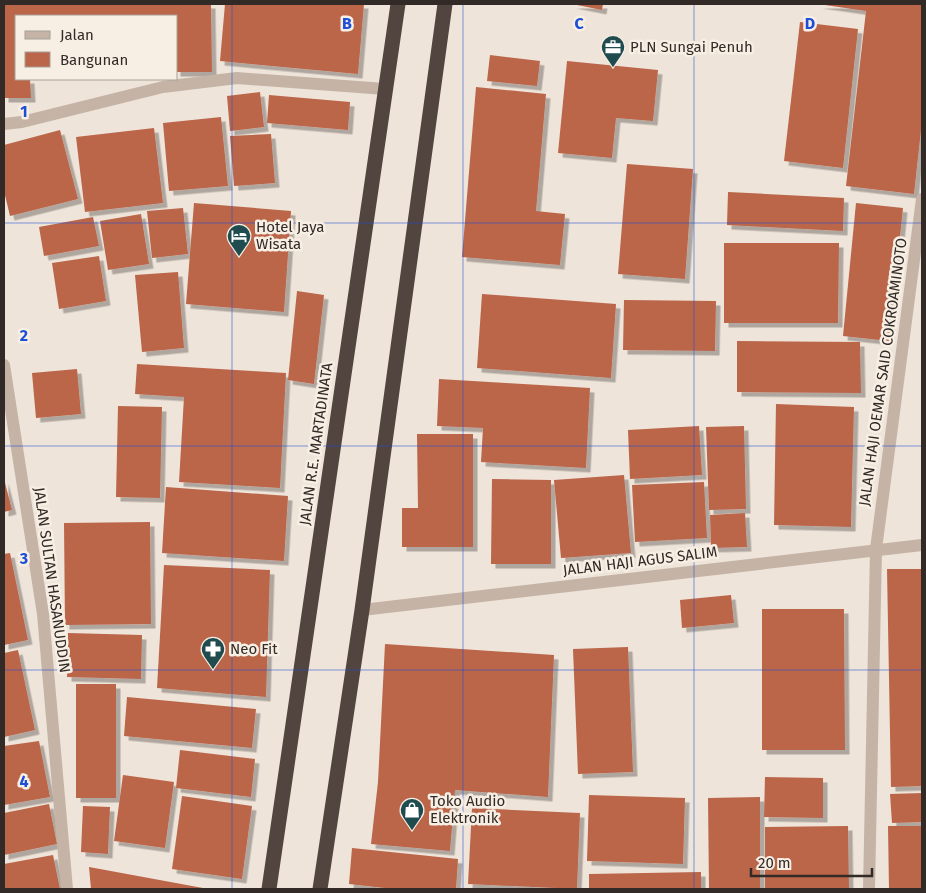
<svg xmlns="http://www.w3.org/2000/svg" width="926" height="893" viewBox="0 0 926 893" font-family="'Fira Sans',sans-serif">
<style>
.building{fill:#bb654a;filter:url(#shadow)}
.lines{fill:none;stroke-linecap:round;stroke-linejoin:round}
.minor{stroke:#c5b4a6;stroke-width:12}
.highway{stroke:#52443e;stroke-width:15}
.grid{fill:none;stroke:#1d4ed8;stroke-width:1;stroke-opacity:0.55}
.labels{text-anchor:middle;stroke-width:5;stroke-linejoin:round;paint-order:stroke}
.poi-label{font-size:15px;fill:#322a26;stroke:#f7eee4;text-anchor:start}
.street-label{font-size:15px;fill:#322a26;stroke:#f7eee4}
.grid-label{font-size:16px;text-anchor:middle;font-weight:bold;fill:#1d4ed8;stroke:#f7eee4;stroke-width:5;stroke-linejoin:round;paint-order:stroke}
</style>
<defs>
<filter id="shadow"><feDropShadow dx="4.5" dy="4.5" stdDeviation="0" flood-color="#0004"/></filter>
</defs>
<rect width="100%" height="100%" fill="#eee4d9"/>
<g class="building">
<path d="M4 4H211L212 72H176V16H16V79H30L31 98H4Z"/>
<path d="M225 4H364L358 74 220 61Z"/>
<path d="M572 4H603L602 10Z"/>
<path d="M818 4H922V121L914 194 846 186 866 11Z"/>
<path d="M800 22 858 29 843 168 784 161Z"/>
<path d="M490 55 540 61 537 86 487 81Z"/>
<path d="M567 61 658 70 653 121 616 118 612 158 558 153Z"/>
<path d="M476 87 546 94 536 211 565 214 560 265 462 257Z"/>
<path d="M260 92 264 127 230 131 227 96Z"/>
<path d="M269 95 350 102 348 130 267 123Z"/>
<path d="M221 117 228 186 169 191 163 123Z"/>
<path d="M154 128 163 203 85 212 76 137Z"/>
<path d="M60 130 78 199 10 216 4 191V145Z"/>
<path d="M271 134 275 183 234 186 230 136Z"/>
<path d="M627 164 693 169 685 279 618 274Z"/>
<path d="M728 192 844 198 843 231 727 225Z"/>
<path d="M194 203 291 211 284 312 186 304Z"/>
<path d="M856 203 903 208 889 341 843 336Z"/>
<path d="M183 208 188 254 152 258 147 211Z"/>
<path d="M141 214 149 264 108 270 100 221Z"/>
<path d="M93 217 99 246 44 256 39 227Z"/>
<path d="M724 243H839L838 323H724Z"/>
<path d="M99 256 106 301 59 309 52 263Z"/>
<path d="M178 272 184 348 142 352 135 275Z"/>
<path d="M297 291 324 295 314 384 288 380Z"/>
<path d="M482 294 616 304 611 378 477 368Z"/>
<path d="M624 300 716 301 715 351 623 350Z"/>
<path d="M737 341 860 342 861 393 737 392Z"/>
<path d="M137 364 286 373 280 488 179 482 184 397 135 394Z"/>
<path d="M77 369 81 414 36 418 32 373Z"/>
<path d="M439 379 590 388 586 468 481 462 483 428 437 426Z"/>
<path d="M776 404 854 407 851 527 774 525Z"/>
<path d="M118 406 162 407 160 498 116 497Z"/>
<path d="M699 426 702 475 630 479 628 430Z"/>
<path d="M744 426 746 509 709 510 706 427Z"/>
<path d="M417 434H473V547H402V508H418Z"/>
<path d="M624 475 631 553 561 558 554 480Z"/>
<path d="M4 479 12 510 4 512Z"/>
<path d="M492 479 551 480V564H491Z"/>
<path d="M704 482 707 538 635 542 632 485Z"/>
<path d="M166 487 288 496 284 561 162 553Z"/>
<path d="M745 513 747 547 711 548 710 515Z"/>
<path d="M150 522 151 624 65 625 64 523Z"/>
<path d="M10 553 28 640 4 645V554Z"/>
<path d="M164 565 270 570 266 697 157 688Z"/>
<path d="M887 569H922V786L891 787Z"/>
<path d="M731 595 734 623 682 628 680 600Z"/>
<path d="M762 609H844L845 750H762Z"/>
<path d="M68 633 142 635 141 679 67 677Z"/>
<path d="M385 644 554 655 548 797 455 790 450 851 371 844 378 782Z"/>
<path d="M628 647 633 772 578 774 573 649Z"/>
<path d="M18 650 35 730 4 737V653Z"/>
<rect x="76" y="684" width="40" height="114"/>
<path d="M127 697 256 709 252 748 124 736Z"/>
<path d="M39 741 50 797 4 805V746Z"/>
<path d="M180 750 255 759 251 797 176 788Z"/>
<path d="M123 775 174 782 165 848 114 841Z"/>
<path d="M765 777 823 778V818L764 817Z"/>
<path d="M922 793V822L892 823 890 794Z"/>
<path d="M589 795 685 798 683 864 587 861Z"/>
<path d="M182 796 252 806 242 879 172 869Z"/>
<path d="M760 797V889H709L708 798Z"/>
<path d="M49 804 57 844 4 855V813Z"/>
<path d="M83 806 110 807 108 854 81 852Z"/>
<path d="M472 808 580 813 577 889 468 884Z"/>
<path d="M848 826 849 889H765V827Z"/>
<path d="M888 826H922V889H889Z"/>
<path d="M352 848 458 859 456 889H394L349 884Z"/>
<path d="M53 855 60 889H4V864Z"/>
<path d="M89 867 203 888 202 889H91Z"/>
<path d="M701 872V889H589V874Z"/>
</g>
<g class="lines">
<g class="minor">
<path d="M4 124 22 122 163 87 237 78 385 89"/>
<path d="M4 365 43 614 67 889"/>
<path d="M362 610 922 545"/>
<path d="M869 889 876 549 922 199"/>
</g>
<g class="highway">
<path d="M269 889 398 4"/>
<path d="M320 889 362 610 445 4"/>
</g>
</g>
<path class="grid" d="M232 4V889M463 4V889M694 4V889M4 223H922M4 446H922M4 670H922"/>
<defs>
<g id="office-pin" transform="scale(1.25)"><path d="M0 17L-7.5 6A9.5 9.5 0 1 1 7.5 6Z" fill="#204c50" stroke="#f7eee4"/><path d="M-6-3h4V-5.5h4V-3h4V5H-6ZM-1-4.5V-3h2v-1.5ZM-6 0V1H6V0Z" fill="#fff"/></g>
<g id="hotel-pin" transform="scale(1.25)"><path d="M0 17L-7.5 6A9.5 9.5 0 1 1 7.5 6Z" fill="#204c50" stroke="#f7eee4"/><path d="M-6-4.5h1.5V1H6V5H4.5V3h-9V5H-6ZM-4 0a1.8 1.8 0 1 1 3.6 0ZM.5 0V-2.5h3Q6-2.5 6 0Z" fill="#fff"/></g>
<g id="pharmacy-pin" transform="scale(1.25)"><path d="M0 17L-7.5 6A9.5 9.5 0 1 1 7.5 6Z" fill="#204c50" stroke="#f7eee4"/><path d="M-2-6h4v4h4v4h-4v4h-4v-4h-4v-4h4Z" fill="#fff"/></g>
<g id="shop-pin" transform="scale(1.25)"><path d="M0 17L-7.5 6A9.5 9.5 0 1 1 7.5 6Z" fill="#204c50" stroke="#f7eee4"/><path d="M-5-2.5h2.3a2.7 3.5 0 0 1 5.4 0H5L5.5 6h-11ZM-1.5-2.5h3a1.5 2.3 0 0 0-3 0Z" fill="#fff"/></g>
</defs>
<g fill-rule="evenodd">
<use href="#office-pin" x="613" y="47"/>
<use href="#hotel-pin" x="239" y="236"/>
<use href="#pharmacy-pin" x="213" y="649"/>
<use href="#shop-pin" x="412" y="810"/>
</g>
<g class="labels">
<g class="poi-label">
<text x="630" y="52">PLN Sungai Penuh</text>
<text x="256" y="232">Hotel Jaya<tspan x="256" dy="17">Wisata</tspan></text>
<text x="230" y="654">Neo Fit</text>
<text x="430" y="806">Toko Audio<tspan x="430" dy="17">Elektronik</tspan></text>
</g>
<g class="street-label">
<text transform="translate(883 372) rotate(-82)" y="5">JALAN HAJI OEMAR SAID COKROAMINOTO</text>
<text transform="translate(316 444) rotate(-82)" y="5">JALAN R.E. MARTADINATA</text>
<text transform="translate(640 561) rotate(-7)" y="5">JALAN HAJI AGUS SALIM</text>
<text transform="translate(52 580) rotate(82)" y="5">JALAN SULTAN HASANUDDIN</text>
</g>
</g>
<g class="grid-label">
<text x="347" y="29">B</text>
<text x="579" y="29">C</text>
<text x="810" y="29">D</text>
<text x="24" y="117">1</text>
<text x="24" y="341">2</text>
<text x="24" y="564">3</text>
<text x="24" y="787">4</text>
</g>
<rect width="926" height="893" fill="none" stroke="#322a26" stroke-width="10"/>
<rect x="15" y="15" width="162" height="65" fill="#f7eee4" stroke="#a8a098"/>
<rect x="25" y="31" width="25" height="8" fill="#c5b4a6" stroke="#a8a098"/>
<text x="60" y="40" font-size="15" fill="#322a26">Jalan</text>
<rect x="25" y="52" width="25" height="15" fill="#bb654a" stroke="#a8a098"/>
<text x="60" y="65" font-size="15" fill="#322a26">Bangunan</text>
<path d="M751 868v8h121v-8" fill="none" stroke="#322a26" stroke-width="2.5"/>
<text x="758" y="868" font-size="15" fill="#322a26" stroke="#f7eee4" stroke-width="4" paint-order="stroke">20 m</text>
</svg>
